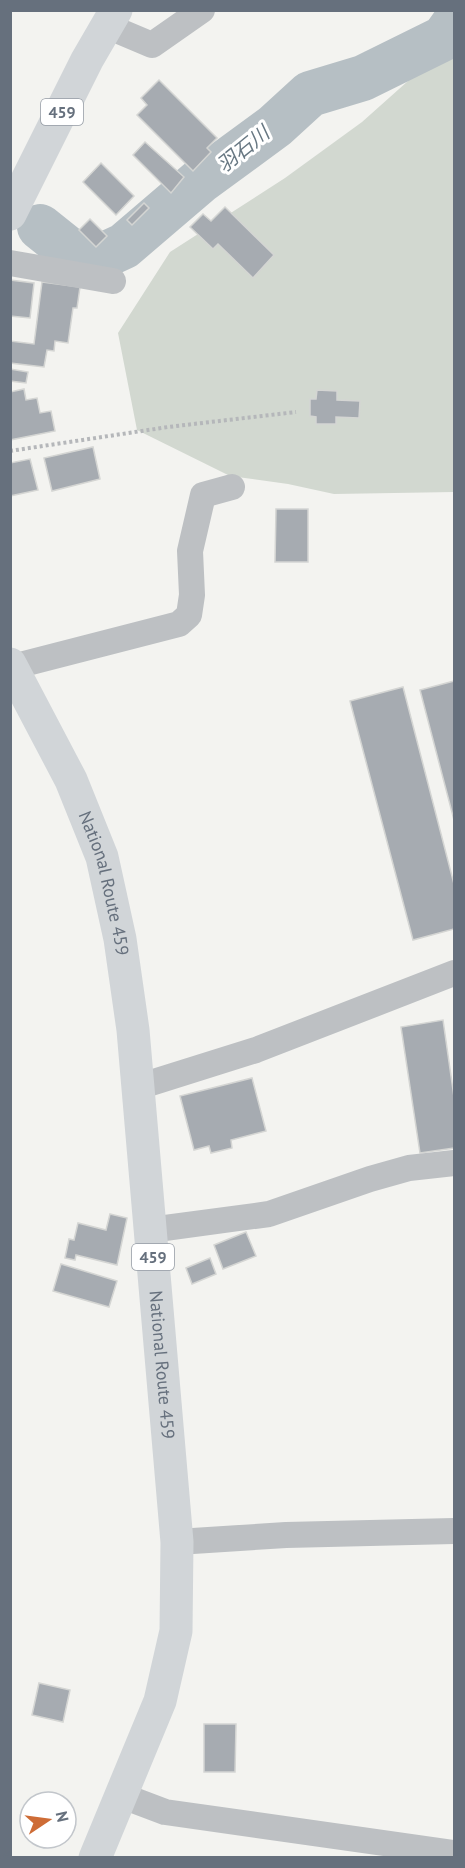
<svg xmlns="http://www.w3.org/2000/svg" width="465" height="1868" viewBox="0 0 465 1868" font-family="'PT Sans','Noto Sans JP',sans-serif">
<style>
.green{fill:#d2d8d0}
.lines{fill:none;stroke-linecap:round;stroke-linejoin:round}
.river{stroke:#b6bfc4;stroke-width:46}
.building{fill:#a6abb1;stroke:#d4d5d3;stroke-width:1.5}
.path{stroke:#b5b7ba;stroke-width:4;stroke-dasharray:3 3;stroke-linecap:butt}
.minor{stroke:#bdc0c3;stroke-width:26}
.trunk{stroke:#d1d5d8;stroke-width:33}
.labels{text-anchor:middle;stroke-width:6;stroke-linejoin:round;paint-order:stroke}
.shield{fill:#fff;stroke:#949ba4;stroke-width:1.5}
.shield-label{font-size:16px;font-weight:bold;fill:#66707d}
.street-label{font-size:18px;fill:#66707d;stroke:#fff}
.water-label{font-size:20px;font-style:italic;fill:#677782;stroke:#fff}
</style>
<rect width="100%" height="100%" fill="#f3f3f0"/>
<path class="green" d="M454 40V492L334 494 288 484 230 476 137 430 118 333 170 252 285 178 362 122Z"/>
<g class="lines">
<path class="river" d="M40 227 75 255 98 258 124 246 200 181 275 126 310 94 363 78 444 38 454 24"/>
</g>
<g class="building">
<path d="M159 80 217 138 207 148 211 152 193 171 137 115 147 105 141 98Z"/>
<path d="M145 142 184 177 171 193 133 155Z"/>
<path d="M101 163 134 196 116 215 83 182Z"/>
<path d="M144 203 149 208 132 225 127 220Z"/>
<path d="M225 207 274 255 253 278 218 244 213 249 190 227 203 214 211 221Z"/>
<path d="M90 219 107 236 96 247 79 230Z"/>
<path d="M10 280 34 283 30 318 10 316Z"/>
<path d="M42 282 80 287 77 308H73L68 343 55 341 54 351 47 350 44 367 10 363V341L34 344Z"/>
<path d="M10 369 28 372 26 383 10 381Z"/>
<path d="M24 389 26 400 37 398 40 413 51 411 55 431 10 440V392Z"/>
<path d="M317 390 337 391V400L360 401 359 418 336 417V424H316V417L310 416V399H316Z"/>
<path d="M93 447 100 479 52 491 44 458Z"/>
<path d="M30 459 38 490 10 496V463Z"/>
<path d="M276 509H308V562H275Z"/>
<path d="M454 681V820L420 690Z"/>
<path d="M403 687 454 884V929L413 940 350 701Z"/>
<path d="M443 1020 454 1097V1148L420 1153 401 1027Z"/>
<path d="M252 1078 266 1131 231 1140 232 1148 211 1153 209 1146 194 1150 180 1096Z"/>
<path d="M110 1214 127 1218 117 1265 76 1255 75 1260 65 1258 69 1239 74 1240 78 1223 106 1230Z"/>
<path d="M246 1232 256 1256 223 1269 214 1245Z"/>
<path d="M210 1258 216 1274 192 1284 186 1268Z"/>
<path d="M61 1264 117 1281 109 1307 53 1291Z"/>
<path d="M39 1683 70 1690 63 1722 32 1715Z"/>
<path d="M204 1724H236L235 1772H204Z"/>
</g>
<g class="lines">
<path class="path" d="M10 451 168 427 296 412"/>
<g class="minor">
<path d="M107 26 152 45 202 10"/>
<path d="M10 263 113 281"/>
<path d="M12 667 179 624 189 615 192 595 190 551 203 495 232 487"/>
<path d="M138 1087 256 1050 454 973"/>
<path d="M150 1230 269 1214 370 1179 409 1168 454 1163"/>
<path d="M177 1542 286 1535 454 1531"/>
<path d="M120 1795 165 1812 454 1853"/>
</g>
<g class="trunk">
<path d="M10 214 87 60 116 10"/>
<path id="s1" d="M10 664 71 780 102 857 120 939 133 1030 177 1542 176 1631 160 1701 95 1858"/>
</g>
</g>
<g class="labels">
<g class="shield">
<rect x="41" y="99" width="42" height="26" rx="4.5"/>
<rect x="132" y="1244" width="42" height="26" rx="4.5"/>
</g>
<g class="shield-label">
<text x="62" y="118">459</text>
<text x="153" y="1263">459</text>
</g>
<g class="street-label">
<text dy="6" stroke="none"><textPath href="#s1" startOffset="240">National Route 459</textPath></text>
<text dy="6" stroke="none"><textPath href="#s1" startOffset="726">National Route 459</textPath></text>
</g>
<g class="water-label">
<text transform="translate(243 149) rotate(-39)" y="7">羽石川</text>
</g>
</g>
<rect width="465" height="1868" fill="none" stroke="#66707d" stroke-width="24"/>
<g transform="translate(48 1820) rotate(77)"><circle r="28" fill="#ffffff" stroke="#c2c6cb" stroke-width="1.5"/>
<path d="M0-4.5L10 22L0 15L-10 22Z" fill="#ce6c36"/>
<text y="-9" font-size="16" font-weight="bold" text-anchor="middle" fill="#66707d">N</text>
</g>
</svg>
